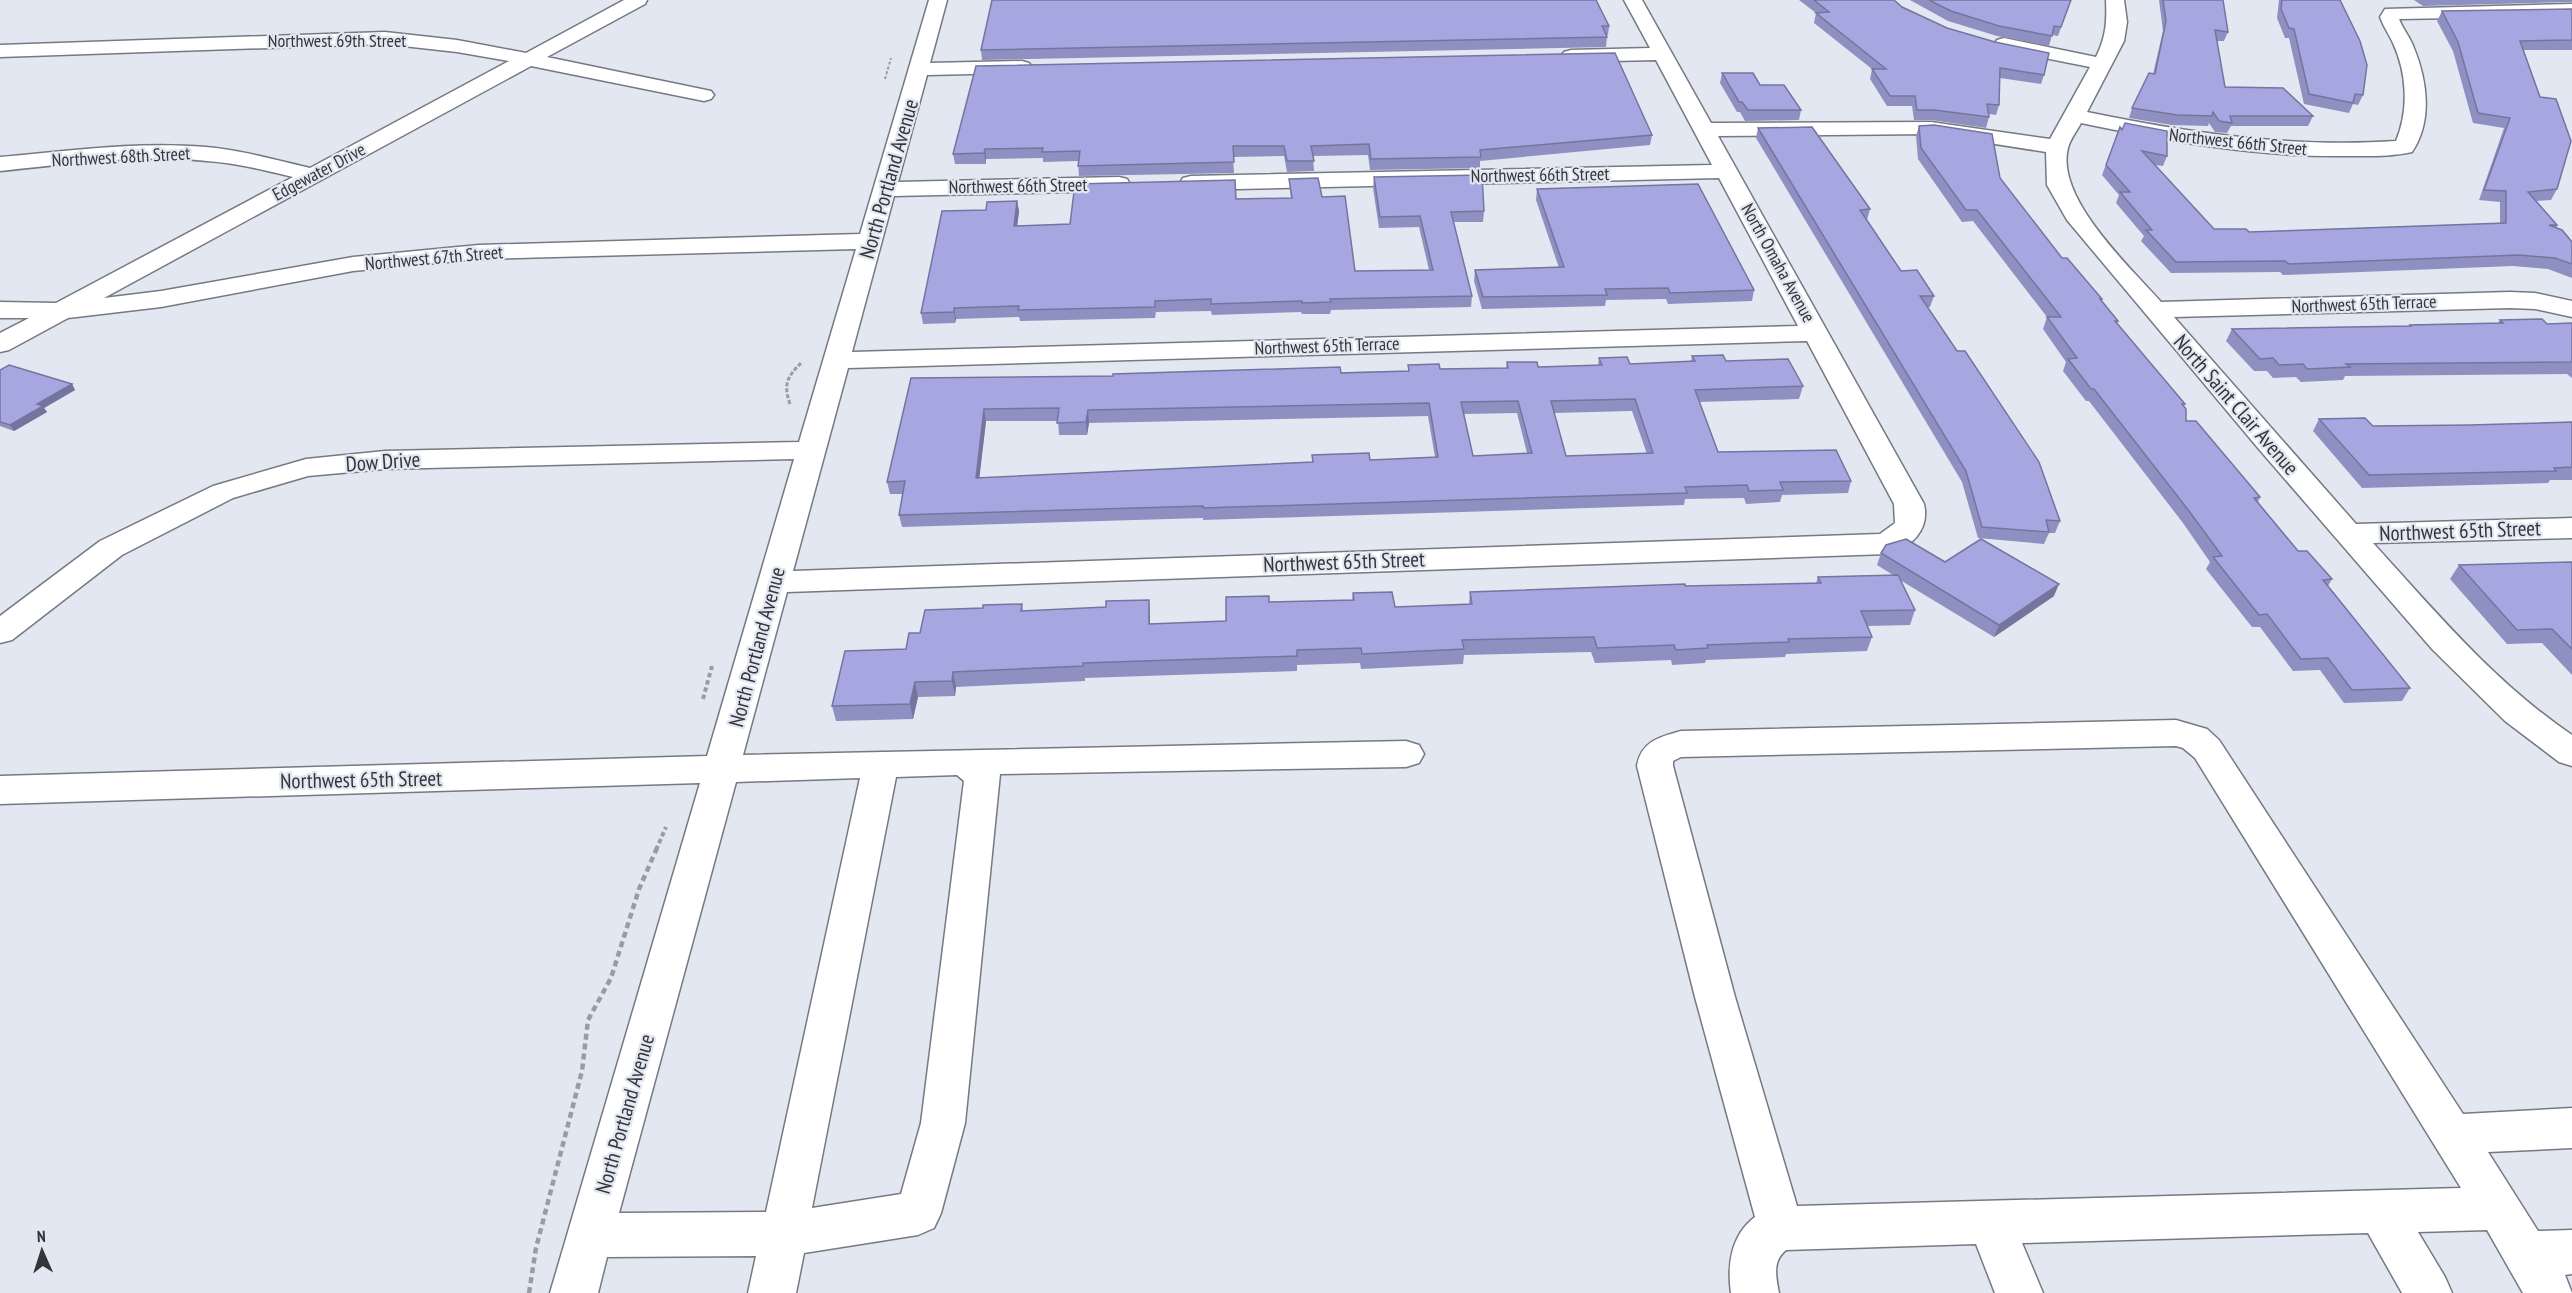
<svg xmlns="http://www.w3.org/2000/svg" width="2572" height="1293" viewBox="0 0 2572 1293" font-family="'PT Sans Narrow',sans-serif">
<style>
.lines{fill:none;stroke-linecap:round;stroke-linejoin:round}
.minor-casing{stroke:#757982;stroke-width:3}
.path-far3{stroke:#9a9ca4;stroke-width:2;stroke-dasharray:3 2;stroke-linecap:butt}
.path-far2{stroke:#9a9ca4;stroke-width:3;stroke-dasharray:4 2;stroke-linecap:butt}
.path-far1{stroke:#9a9ca4;stroke-width:4;stroke-dasharray:4.5 3;stroke-linecap:butt}
.path{stroke:#9a9ca4;stroke-width:4.5;stroke-dasharray:6 4;stroke-linecap:butt}
.minor{fill:#fff;fill-rule:evenodd}
.wall{fill:#8f90c2;fill-rule:evenodd}
.shaded-wall{fill:#74759e}
.building{fill:#a6a7e1;stroke:#74759e;stroke-width:1.5;fill-rule:evenodd}
.labels{text-anchor:middle;stroke-width:4.5;stroke-linejoin:round;paint-order:stroke}
.far-street-label{font-size:18px;fill:#343539;stroke:#e3e7f1}
.street-label{font-size:21px;fill:#343539;stroke:#e3e7f1}
</style>
<rect width="100%" height="100%" fill="#e3e7f1"/>
<g class="lines">
<g class="minor-casing">
<g id="minor">
<path d="M624 0H647L645 4 547 57 711 91 714 95 711 99 704 101 531 66 104 298 161 291 353 257 479 245 860 234 929 0H947L930 63 1022 61 1029 63 1032 67 1029 71 1022 73 927 75 898 182 1119 177 1127 179 1130 184 1127 189 1119 191 894 196 852 352 1798 326 1719 178 1191 190 1183 188 1180 183 1183 178 1191 176 1712 165 1656 60 1571 62 1564 60 1561 56 1564 52 1571 50 1650 48 1624 0H1642L1711 123 1931 122 2050 139 2090 67 2004 50 1997 48 1994 44 1997 40 2004 38 2096 57C2106 37 2107 22 2106 0H2124L2127 22 2124 41 2087 112C2189 133 2291 148 2396 141 2409 110 2407 73 2393 43 2389 34 2383 26 2380 17L2385 9 2572 4V16L2399 19C2403 29 2410 37 2414 48 2427 80 2433 121 2412 152 2390 157 2366 156 2343 156 2254 157 2167 141 2081 123 2077 131 2070 139 2068 148 2055 198 2130 267 2161 302L2510 292 2535 293 2572 301V317L2535 309 2510 308 2174 317 2356 524 2572 518V538L2373 543C2435 611 2495 683 2572 735V766L2559 762 2505 721 2432 649 2258 448 2067 220 2047 185 2046 152 1931 134 1718 136 1924 504C1930 530 1911 548 1887 554L787 592 743 755 1406 741 1419 745 1424 754 1419 763 1406 767 1000 774 965 1123 941 1213 934 1228 918 1235 804 1253 796 1293H748L756 1256 607 1257 598 1293H550L700 783 0 804V776L707 756 794 459 385 469 308 476 233 498 122 555 12 640 0 643V616L100 541 213 486 306 459 385 451 799 442 856 249 479 259 353 271 161 307 68 318 9 350 0 352V333L29 318H0V302L56 303 293 177C264 170 236 163 207 161 138 154 69 164 0 171V157C68 151 137 141 206 147 241 150 276 160 310 168L509 61 457 52 385 44 0 57V45L385 32 457 40 526 53ZM1807 341 1894 504 1895 523 1880 534 793 571 848 368ZM957 775 964 781 921 1123 901 1194 812 1208 896 777ZM860 778 766 1212 619 1213 736 782Z"/>
<path d="M2176 720 2207 729 2219 740 2463 1114 2572 1108V1148L2488 1152 2538 1231 2572 1230V1274L2565 1275 2572 1293H2523L2487 1230 2418 1232 2445 1277 2452 1293H2402L2368 1233 2022 1243 2043 1293H1995L1976 1244 1786 1250C1772 1261 1776 1277 1779 1293H1731C1727 1265 1731 1235 1755 1217L1695 997 1637 766C1641 741 1660 737 1681 731ZM2176 746 2183 748 2195 758 2461 1188 1797 1206 1735 997 1673 766V761L1681 757Z"/>
</g>
</g>
<path class="path-far3" d="M885 79 891 58"/>
<path class="path-far2" d="M790 404C783 384 787 377 802 362"/>
<g class="path-far1">
<path d="M703 699 712 666"/>
<path d="M656 850 666 827"/>
</g>
<path class="path" d="M529 1293 536 1248 582 1071 588 1020 611 978 639 889 657 848"/>
<use href="#minor" class="minor"/>
</g>
<g class="wall">
<path d="M1799 0H1894L1902 7 2044 75 2041 84 2000 78 1999 105 1996 115 1989 114V117L1986 128 1931 120H1914L1912 106H1887L1870 79 1872 69 1814 23 1816 13Z"/>
<path d="M1910 0H2071L2058 36 2052 35 2049 46 1997 36 1948 21Z"/>
<path d="M2159 0H2223L2228 32 2224 41H2217L2225 87 2313 116 2308 126H2231L2227 133 2215 132 2209 123 2208 126 2172 125 2129 118 2132 108 2153 74 2163 31Z"/>
<path d="M2279 0H2340L2363 95 2358 105 2353 104 2349 113 2304 104 2289 38H2285L2277 18Z"/>
<path d="M2414 0H2572V2L2423 6Z"/>
<path d="M2572 9V50H2523L2557 189 2551 200 2536 201 2557 225 2556 228 2572 242V278L2548 269 2513 266 2283 275 2280 272 2171 273 2141 241 2144 236 2116 203 2119 195 2102 175 2120 127 2122 130 2167 156 2163 166 2154 165 2214 229 2249 232 2500 223V202L2479 200 2504 128 2473 123 2453 51 2437 21 2442 11Z"/>
<path d="M1609 26 1608 35H1607V37L1606 47 982 60 981 50Z"/>
<path d="M976 66 1652 135 1650 145 1480 161V168L1370 170 1368 155 1313 156 1314 171 1287 172 1284 156 1233 157 1234 173 1079 176 1078 161 1043 162V158L986 159V164H955L953 154Z"/>
<path d="M1722 73 1760 85 1801 110 1799 120 1745 121 1740 112H1737L1720 83Z"/>
<path d="M1919 126 2000 178 2062 258 2102 299 2101 300 2118 321 2117 324 2185 404 2184 406 2186 421 2260 497 2258 502 2298 551 2332 579 2328 586 2410 688 2402 701 2344 703 2320 670 2293 671 2260 627H2252L2206 569 2210 562 2183 523 2089 401H2086L2063 371 2066 362 2043 329 2047 317 1973 221 1962 222 1918 159 1916 136Z"/>
<path d="M1758 128 1870 209 1867 220 1901 271 1934 296 1930 307H1927L2060 521 2055 533H2049L2044 544 1978 538 1962 482 1756 138Z"/>
<path d="M1374 177 1484 211 1483 222H1453L1472 296 1471 307 1331 310 1330 314H1302L1301 312 1212 315 1211 311 1156 312 1155 318 1020 321 1019 317 956 319 955 323 923 324 921 313 986 210 1017 201 1019 211 1017 226 1070 224 1236 199 1291 198 1289 179 1322 197 1355 271 1429 270 1419 227 1379 228 1373 188Z"/>
<path d="M1537 189 1754 290 1752 301 1668 304 1666 299 1606 300 1605 306 1482 309 1474 281 1475 270 1559 268 1536 200Z"/>
<path d="M2500 320 2547 324 2572 323V378L2567 374 2345 376 2343 380 2301 382 2296 377 2273 378 2267 371H2254L2226 341 2232 329 2409 326 2410 325 2498 323Z"/>
<path d="M1692 356 1726 361 1803 386 1799 399 1699 402 1718 452 1851 481 1848 493 1782 495 1780 502 1746 504 1744 498 1685 499 1684 505 1203 520V518L902 527 899 515 903 494H890L887 482 911 378 1113 376 1408 371V365L1440 369 1506 368 1507 362 1538 367 1598 365 1599 358 1630 364 1691 362ZM1632 411 1647 454 1566 456 1554 413ZM1517 413 1527 453 1473 456 1464 414ZM1428 416 1435 457 1370 460 1312 455V462L979 478 986 421H1058L1059 435H1087L1089 423Z"/>
<path d="M0 370 72 384 75 390 44 408 47 412 14 431 0 426Z"/>
<path d="M2319 419 2373 426 2470 425 2572 422V480H2550L2548 483 2362 488 2313 431Z"/>
<path d="M1881 553 1945 562 2054 596 1994 637 1900 580 1915 610 1910 625 1868 626 1872 637 1867 651 1786 654 1785 657 1706 660 1705 663 1672 665 1671 660 1595 663 1591 652 1464 655 1463 664 1361 669 1360 663 1297 665V671L1085 678V681L956 687 955 696 918 697 913 719 836 721 832 706 906 649 920 633 983 608 1022 604 1023 611 1150 615V624L1226 621 1269 602 1352 600 1353 593 1395 607 1469 604 1470 592 1816 583 1818 577 1893 575 1877 565Z"/>
<path d="M2572 562V675L2542 643 2507 644 2450 579 2459 565Z"/>
</g>
<g class="shaded-wall">
<path d="M985 149 986 159V164L984 153Z"/>
<path d="M1017 201 1019 211 1016 236 1014 226Z"/>
<path d="M954 308 956 319 955 323 954 312Z"/>
<path d="M72 384 75 390 44 408 47 412 14 431 10 425 37 404Z"/>
<path d="M984 409 986 421 978 490 976 478Z"/>
<path d="M1088 410 1089 423 1087 435 1086 422Z"/>
<path d="M2059 584 2054 596 1994 637 1999 625Z"/>
<path d="M1149 600 1150 615V639L1149 624Z"/>
<path d="M953 672 956 687 955 696 952 681Z"/>
<path d="M915 682 918 697 913 719 910 704Z"/>
</g>
<g class="building">
<path d="M992 0H1596L1609 26H1602L1607 37 981 50Z"/>
<path d="M1814 0H1894L1902 7 1947 28 1995 42 2049 53 2044 75 2000 68 1999 105 1987 104 1989 117 1934 110H1917L1915 96H1890L1872 69H1886L1816 13 1829 12Z"/>
<path d="M1929 0H2071L2061 27 2054 26 2052 36 1999 26 1951 11Z"/>
<path d="M2163 0H2223L2228 32 2215 30 2225 87 2283 88 2313 116H2230L2232 123 2219 121 2213 112 2212 116 2177 115 2132 108 2149 73 2155 74 2166 21Z"/>
<path d="M2282 0H2340L2360 41 2367 65 2363 95 2355 94 2353 103 2309 94 2294 29 2289 28 2281 9Z"/>
<path d="M2572 9V40L2520 41 2540 97 2556 99 2571 141 2557 189 2528 192 2557 225H2549L2562 230 2572 242V264L2555 258 2519 255 2289 264 2285 261 2176 262 2146 230H2152L2120 192H2130L2106 165 2120 127 2122 130 2125 123 2167 131V156L2142 151 2214 229H2246L2249 232 2506 223V191L2484 190 2510 118 2478 113 2458 42 2442 11Z"/>
<path d="M1615 53 1652 135 1480 150 1481 157 1371 159 1369 144 1311 146 1314 161H1287L1284 146H1233L1234 162 1078 166 1080 151 1042 152 1043 148 985 149 984 153 953 154 976 66Z"/>
<path d="M1722 73H1753L1760 85H1784L1801 110H1748L1742 102H1739Z"/>
<path d="M1934 125 1992 134 2000 178 2062 258H2067L2102 299H2100L2118 321H2115L2185 404H2182L2186 409V421H2196L2260 497 2254 498 2298 551H2307L2332 579 2323 580 2410 688 2352 690 2328 658 2301 659 2267 614 2259 615 2213 557 2222 556 2189 511 2094 389H2091L2068 359 2077 358 2047 317H2061L1977 210H1966L1921 148 1919 126Z"/>
<path d="M1812 127 1870 209 1860 210 1901 271 1917 270 1934 296H1920L1957 351H1965L2039 462 2060 521 2046 520 2049 532 1982 527 1966 471 1758 128Z"/>
<path d="M1482 175 1484 211 1451 212 1472 296 1330 299 1331 302 1302 303V301L1211 304V299L1155 301V307L1018 310 1019 306 954 308V312L921 313 942 211 986 210 987 202 1017 201 1014 226 1070 224 1075 184 1235 180 1236 199 1292 198 1289 179 1318 178 1322 197 1345 196 1355 271 1433 270 1420 216 1380 217 1374 177Z"/>
<path d="M1698 184 1754 290 1670 293 1668 288 1605 289 1607 295 1483 297 1475 270 1564 267 1537 189Z"/>
<path d="M2542 319 2547 324 2572 323V362L2346 364 2350 367 2307 369 2303 364 2279 365 2273 358 2260 359 2232 329 2411 326 2410 325 2503 323 2500 320Z"/>
<path d="M1723 355 1726 361 1788 359 1803 386 1695 390 1718 452 1836 450 1851 481 1780 482 1783 490 1749 491 1747 485 1685 487 1687 493 1203 508V506L899 515 905 481 887 482 911 378 1113 376V374L1340 367 1341 373 1409 371 1408 365 1439 364 1440 369 1508 368 1507 362H1537L1538 367 1602 365 1599 358 1627 357 1630 364 1695 361 1692 356ZM1635 399 1653 453 1566 456 1551 401ZM1518 401 1532 453 1473 456 1461 402ZM1429 403 1438 457 1370 460 1369 453 1312 455 1313 462 976 478 984 409 1059 408 1057 423 1086 422 1088 410Z"/>
<path d="M9 365 72 384 37 404 43 406 10 425 0 422V370Z"/>
<path d="M2365 418 2373 426 2470 425 2572 422V467L2554 468 2556 471 2369 475 2319 419Z"/>
<path d="M1906 539 1945 562 1981 539 2059 584 1999 625 1881 553 1886 545Z"/>
<path d="M2572 562V649L2552 629 2517 630 2459 565Z"/>
<path d="M1898 575 1915 610 1861 611 1872 637 1788 639 1789 642 1707 645 1708 648 1676 650 1674 645 1597 648 1594 637 1462 640 1464 649 1362 654 1361 648 1297 650V656L1083 663V666L953 672 952 681 915 682 910 704 832 706 845 651 906 649 909 633H920L925 610 983 608V605L1022 604 1021 611 1106 607V601L1149 600V624L1226 621V597L1269 596V602L1354 600 1353 593 1392 592 1395 607 1472 604 1470 592 1685 584V586L1821 583 1818 577Z"/>
</g>
<g class="labels">
<g class="far-street-label">
<text x="337" y="47">Northwest 69th Street</text>
<text transform="translate(2238 142) rotate(6)" y="6">Northwest 66th Street</text>
<text transform="translate(121 157) rotate(-3)" y="6">Northwest 68th Street</text>
<text transform="translate(319 172) rotate(-28)" y="6">Edgewater Drive</text>
<text transform="translate(1540 175) rotate(-1)" y="6">Northwest 66th Street</text>
<text transform="translate(1018 186) rotate(-1)" y="6">Northwest 66th Street</text>
<text transform="translate(434 258) rotate(-5)" y="6">Northwest 67th Street</text>
<text transform="translate(1778 263) rotate(61)" y="6">North Omaha Avenue</text>
<text transform="translate(2364 304) rotate(-2)" y="6">Northwest 65th Terrace</text>
<text transform="translate(1327 346) rotate(-2)" y="6">Northwest 65th Terrace</text>
</g>
<g class="street-label">
<text transform="translate(889 179) rotate(-74)" y="7">North Portland Avenue</text>
<text transform="translate(2236 405) rotate(49)" y="7">North Saint Clair Avenue</text>
<text transform="translate(383 462) rotate(-4)" y="7">Dow Drive</text>
<text transform="translate(2460 531) rotate(-2)" y="7">Northwest 65th Street</text>
<text transform="translate(1344 562) rotate(-2)" y="7">Northwest 65th Street</text>
<text transform="translate(757 647) rotate(-75)" y="7">North Portland Avenue</text>
<text transform="translate(361 780) rotate(-1)" y="7">Northwest 65th Street</text>
<text transform="translate(625 1114) rotate(-74)" y="7">North Portland Avenue</text>
</g>
</g>
<g transform="translate(42 1251) rotate(357)" stroke="#e3e7f1" stroke-width="4.5" paint-order="stroke">
<path d="M0-4.5L10 22L0 15L-10 22Z" fill="#343539"/>
<text y="-9" font-size="16" font-weight="bold" text-anchor="middle" fill="#343539">N</text>
</g>
</svg>
